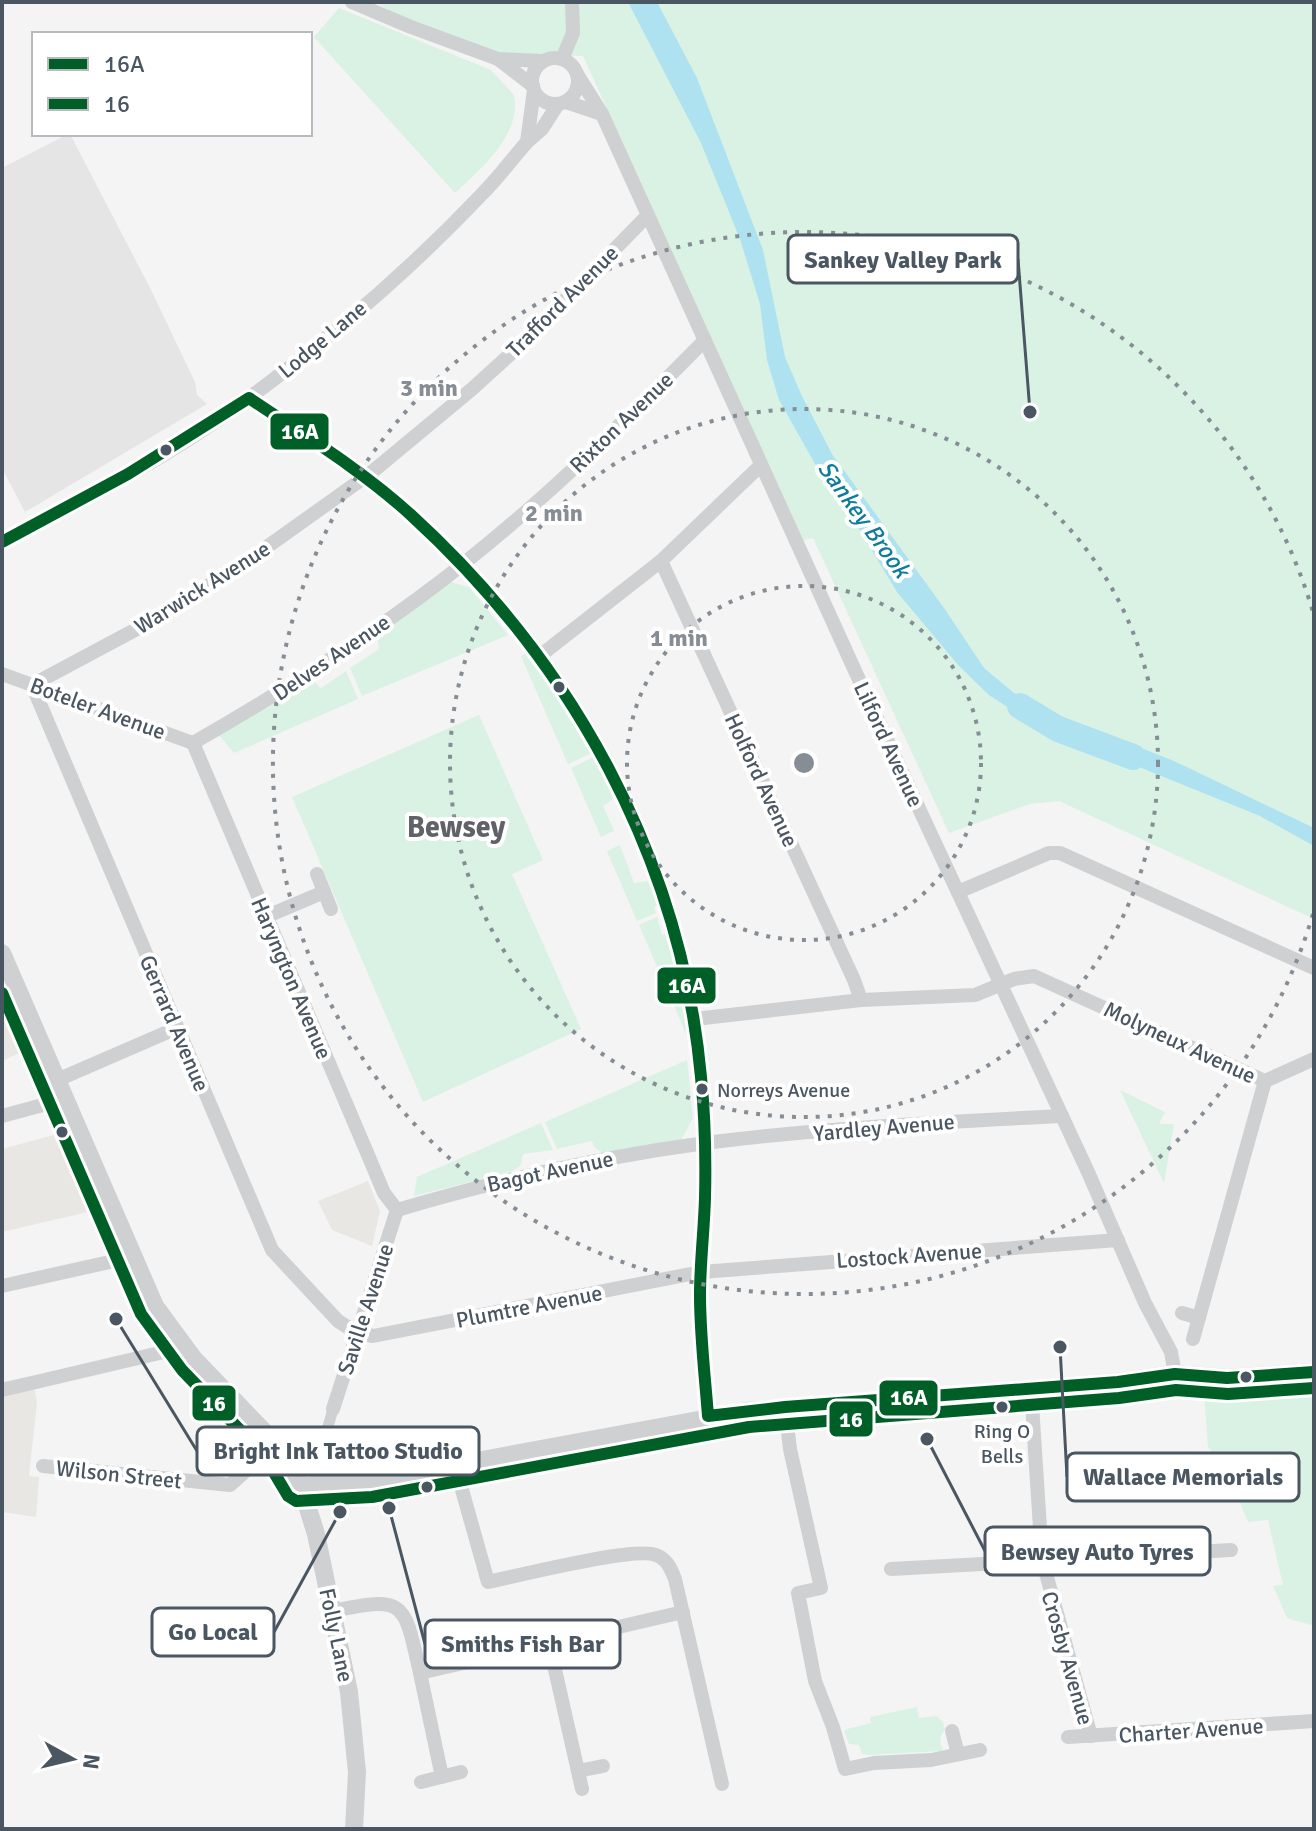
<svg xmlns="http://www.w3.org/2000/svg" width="1316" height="1831" viewBox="0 0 1316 1831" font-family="Signika,sans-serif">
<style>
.commercial{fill:#e8e7e3}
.education{fill:#e6e5e6}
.green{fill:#d9f2e3}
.water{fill:#aee2f0}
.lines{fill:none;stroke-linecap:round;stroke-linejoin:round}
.river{stroke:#aee2f0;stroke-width:26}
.pedestrian{stroke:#ced0d2;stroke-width:11}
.minor{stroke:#ced0d2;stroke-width:14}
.tertiary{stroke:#ced0d2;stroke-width:18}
.bus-1-casing{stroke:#fff;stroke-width:18}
.bus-2-casing{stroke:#fff;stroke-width:18}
.bus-1{stroke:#005f27;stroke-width:12}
.bus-2{stroke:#005f27;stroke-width:12}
.ring{fill:none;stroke:#868d94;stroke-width:4;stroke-dasharray:4 8}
.bus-dot{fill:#4a5661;stroke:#fff;stroke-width:3}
.labels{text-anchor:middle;stroke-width:8;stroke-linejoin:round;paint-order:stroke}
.bus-label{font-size:20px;fill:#4a5661;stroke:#fff;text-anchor:start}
.street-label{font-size:22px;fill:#4a5661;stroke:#fff}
.water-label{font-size:24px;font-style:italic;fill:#0c7c9b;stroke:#fff}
.district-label{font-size:30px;font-weight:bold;fill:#5f6368;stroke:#fff}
.centre{fill:#868d94;stroke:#fff;stroke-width:4}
.ring-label{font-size:24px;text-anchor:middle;font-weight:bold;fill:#868d94;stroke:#fff;stroke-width:8;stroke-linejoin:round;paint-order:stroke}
.leader{fill:none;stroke:#4a5661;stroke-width:3}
.callout-dot{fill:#4a5661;stroke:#fff;stroke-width:3}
.callout{fill:#fff;stroke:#4a5661;stroke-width:3}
.callout-label{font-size:24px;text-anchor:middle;font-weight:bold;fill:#4a5661}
.line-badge{stroke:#fff;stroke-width:3}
.badge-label{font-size:22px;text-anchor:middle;font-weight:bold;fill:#fff}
</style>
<rect width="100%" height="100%" fill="#f4f4f4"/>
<g class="commercial">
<path d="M2 995 26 1050 2 1061Z"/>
<path d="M61 1133 92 1211 2 1232V1149Z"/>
<path d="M368 1181 380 1211 372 1246 332 1230 318 1201Z"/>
<path d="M32 1376 37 1403 29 1476 39 1477 36 1517 2 1512V1382Z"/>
</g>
<path class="education" d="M68 134H70L150 288 195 382 197 395 207 404 25 512 2 468V168Z"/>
<g class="green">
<path d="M1314 2V919L1059 801 1030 804 949 833 813 538 803 540 583 56 501 53 402 19 378 3Z"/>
<path d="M339 8 491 70 514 95C522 135 481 168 455 193L314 37Z"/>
<path d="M447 581 469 587 508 635 362 696 350 668 379 649 377 636Z"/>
<path d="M529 653 574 717 594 752 568 764 521 656Z"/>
<path d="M346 671 358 699 234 753 218 734 305 682H314L321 688Z"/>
<path d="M479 715 543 860 512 874 581 1029 423 1102 292 797Z"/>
<path d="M596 756 614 792 612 800 603 806 614 831 601 837 571 768Z"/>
<path d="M620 845 634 883 649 881 660 905 654 907 656 913 637 921 607 851Z"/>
<path d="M657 917 662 935 668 934 686 1009 690 1043 639 925Z"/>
<path d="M687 1060 693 1118 680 1142 603 1153 595 1148 592 1141 557 1149 545 1122Z"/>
<path d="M1120 1090 1165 1112 1159 1124H1174L1164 1183Z"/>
<path d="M541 1123 553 1150 523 1154 521 1165 513 1171 414 1196 417 1177Z"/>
<path d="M1314 1388V1626L1287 1618 1273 1586 1283 1585 1268 1520 1248 1522 1235 1491 1243 1490 1238 1455 1215 1456 1208 1447 1204 1393Z"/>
<path d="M917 1707 919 1718 936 1716 943 1722 945 1730C939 1736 939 1742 943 1749L941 1751 868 1755 862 1754 859 1745 849 1744 844 1731 847 1729 871 1723 870 1717Z"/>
</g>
<path class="water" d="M628 2H657L697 78 763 250 785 357 801 394 832 454 944 608 984 668 1014 693 1048 711 1174 761 1314 828V846L1260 816 1144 769 1096 743 1012 710 989 695 959 666 897 592 855 522 828 487 779 400 767 360 760 304 740 239 701 143Z"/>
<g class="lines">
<path class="river" d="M1020 706 1058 729 1133 757"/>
<path class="pedestrian" d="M333 1409 324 1441 334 1461 335 1472"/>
<g class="minor">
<path d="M352 2 411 27 498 59 533 86"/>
<circle cx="555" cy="81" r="23"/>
<path d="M498 59 543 61"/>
<path d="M562 59 573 33 572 2"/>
<path d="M577 74 602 114 856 673 1088 1172 1145 1303 1171 1352 1175 1374"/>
<path d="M534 90 527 142 542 129 558 104"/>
<path d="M566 102 602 114"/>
<path d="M648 215 527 339 472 389 372 472 250 559 161 616 32 685 272 1250 338 1321 357 1333 373 1336 701 1272 1118 1240"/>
<path d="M249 398C304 435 361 471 410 514 572 656 683 858 701 1073 705 1115 706 1158 705 1200 703 1232 700 1264 700 1296 700 1336 705 1376 708 1416"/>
<path d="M2 542C87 500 173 454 249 398 332 337 413 267 483 193 499 177 512 159 527 142"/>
<path d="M661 561 854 980 861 1000"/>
<path d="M541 655 661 561 761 465"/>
<path d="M2 674 193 743"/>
<path d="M193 743C287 689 379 631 463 564 549 496 628 418 705 340"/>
<path d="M193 743 368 1155 384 1193 397 1210"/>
<path d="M317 874 331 909"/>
<path d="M958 892 1049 853H1060L1314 968"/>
<path d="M265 917 324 892"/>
<path d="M695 1019 861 1000 975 995 1014 979 1034 976 1265 1081 1193 1339"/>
<path d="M57 1080 177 1028"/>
<path d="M1265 1081 1314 1059"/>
<path d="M2 1116 65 1099"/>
<path d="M397 1210C498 1180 600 1157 705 1143 823 1128 943 1122 1062 1116"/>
<path d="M2 1286 132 1257"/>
<path d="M1182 1313 1199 1318"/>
<path d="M1031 1389 1042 1559 1091 1736"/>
<path d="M2 1390 168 1351 181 1343"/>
<path d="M785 1407 790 1449 821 1588 798 1593 815 1681 833 1727 845 1769 874 1763 931 1760 980 1750"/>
<path d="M333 1409 397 1210"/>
<path d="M455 1465 488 1582C517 1576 635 1546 656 1555 667 1559 671 1569 675 1579L722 1784"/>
<path d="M43 1466 230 1485 276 1444"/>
<path d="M891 1569 1231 1550"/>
<path d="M333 1611C407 1595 404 1603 420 1673L683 1612"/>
<path d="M549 1643 582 1789"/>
<path d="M420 1673 442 1777"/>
<path d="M952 1731 958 1754"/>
<path d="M1068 1737 1314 1721"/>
<path d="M578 1771 603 1766"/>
<path d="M421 1782 461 1772"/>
</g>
<g class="tertiary">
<path d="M2 953 155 1306 194 1359 276 1444 301 1486 316 1534 349 1692 357 1772 354 1829"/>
<path d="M301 1486 369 1481 747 1411 1118 1382 1175 1374 1227 1378 1314 1372"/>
</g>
<g class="bus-1-casing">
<path id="bus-1" d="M2 542 128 474 249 398C304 435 362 470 411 515 572 662 681 858 701 1077 705 1117 706 1158 705 1198 704 1231 700 1263 700 1295 700 1336 705 1376 708 1416L785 1407 1118 1382 1175 1374 1227 1378 1314 1372"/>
</g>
<g class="bus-2-casing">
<path id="bus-2" d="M2 993 141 1314 182 1370 263 1454 288 1496 296 1501 372 1497 749 1427 1119 1398 1176 1390 1228 1394 1314 1388"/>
</g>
<use href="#bus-1" class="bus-1"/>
<use href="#bus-2" class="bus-2"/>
</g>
<g class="ring">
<circle cx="804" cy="763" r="177"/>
<circle cx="804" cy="763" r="354"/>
<path d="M1313 914A531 531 0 1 1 1313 612"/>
</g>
<g class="bus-dot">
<circle cx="166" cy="450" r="7"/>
<circle cx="559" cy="687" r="7"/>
<circle cx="702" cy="1089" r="7"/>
<circle cx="62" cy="1132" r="7"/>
<circle cx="1246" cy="1377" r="7"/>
<circle cx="1002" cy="1407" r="7"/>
<circle cx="427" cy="1487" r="7"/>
</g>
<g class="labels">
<g class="bus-label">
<text x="717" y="1097">Norreys Avenue</text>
<text x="1002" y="1438" text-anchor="middle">Ring O<tspan x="1002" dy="25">Bells</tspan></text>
</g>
<g class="street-label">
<text transform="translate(562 301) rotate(-45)" y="8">Trafford Avenue</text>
<text transform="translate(322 339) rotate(-40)" y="8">Lodge Lane</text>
<text transform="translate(621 422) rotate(-44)" y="8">Rixton Avenue</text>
<text transform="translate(202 587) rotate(-32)" y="8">Warwick Avenue</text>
<text transform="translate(331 657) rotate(-34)" y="8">Delves Avenue</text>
<text transform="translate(98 708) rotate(20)" y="8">Boteler Avenue</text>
<text transform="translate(889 744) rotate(65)" y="8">Lilford Avenue</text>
<text transform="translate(762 780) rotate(65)" y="8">Holford Avenue</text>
<text transform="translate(292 978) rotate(67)" y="8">Haryngton Avenue</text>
<text transform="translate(175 1023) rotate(67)" y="8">Gerrard Avenue</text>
<text transform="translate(1180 1042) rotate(25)" y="8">Molyneux Avenue</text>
<text transform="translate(884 1127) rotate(-5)" y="8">Yardley Avenue</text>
<text transform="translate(550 1171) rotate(-12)" y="8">Bagot Avenue</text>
<text transform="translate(909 1255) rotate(-4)" y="8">Lostock Avenue</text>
<text transform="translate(529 1306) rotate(-11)" y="8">Plumtre Avenue</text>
<text transform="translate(365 1309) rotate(-72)" y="8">Saville Avenue</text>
<text transform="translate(119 1474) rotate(6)" y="8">Wilson Street</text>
<text transform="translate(337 1635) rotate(78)" y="8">Folly Lane</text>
<text transform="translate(1068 1658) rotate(74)" y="8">Crosby Avenue</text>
<text transform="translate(1191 1730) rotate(-4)" y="8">Charter Avenue</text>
</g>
<g class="water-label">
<text transform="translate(864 519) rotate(54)" y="8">Sankey Brook</text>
</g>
<g class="district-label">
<text x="456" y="837">Bewsey</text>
</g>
</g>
<circle cx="804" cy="763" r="12" class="centre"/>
<g class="ring-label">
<text x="429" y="396">3 min</text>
<text x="554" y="521">2 min</text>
<text x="679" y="646">1 min</text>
</g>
<path class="leader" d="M1030 412L1018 259M116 1319L197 1451M1060 1347L1067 1477M927 1439L985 1551M340 1512L274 1632M389 1508L425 1644"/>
<g class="callout-dot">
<circle cx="1030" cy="412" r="8"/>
<circle cx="116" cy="1319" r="8"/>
<circle cx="1060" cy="1347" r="8"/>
<circle cx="927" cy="1439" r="8"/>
<circle cx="340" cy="1512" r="8"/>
<circle cx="389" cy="1508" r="8"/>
</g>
<g class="callout">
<rect x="788" y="235" width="230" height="48" rx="8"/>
<rect x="197" y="1427" width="282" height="48" rx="8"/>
<rect x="1067" y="1453" width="232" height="48" rx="8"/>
<rect x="985" y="1527" width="225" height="48" rx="8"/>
<rect x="152" y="1608" width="122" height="48" rx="8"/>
<rect x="425" y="1620" width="195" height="48" rx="8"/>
</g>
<g class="callout-label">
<text x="903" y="268">Sankey Valley Park</text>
<text x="338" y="1459">Bright Ink Tattoo Studio</text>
<text x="1183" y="1485">Wallace Memorials</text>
<text x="1097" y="1560">Bewsey Auto Tyres</text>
<text x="213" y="1640">Go Local</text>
<text x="523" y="1652">Smiths Fish Bar</text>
</g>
<g class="line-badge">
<rect x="269" y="412" width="61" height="39" rx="8" fill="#005f27"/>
<rect x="656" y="966" width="61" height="39" rx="8" fill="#005f27"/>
<rect x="878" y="1379" width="61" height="38" rx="8" fill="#005f27"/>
<rect x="191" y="1384" width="46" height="38" rx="8" fill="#005f27"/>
<rect x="828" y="1400" width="46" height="38" rx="8" fill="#005f27"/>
</g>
<g class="badge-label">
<text x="300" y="439">16A</text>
<text x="687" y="993">16A</text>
<text x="909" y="1405">16A</text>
<text x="214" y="1411">16</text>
<text x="851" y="1427">16</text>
</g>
<rect width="1316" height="1831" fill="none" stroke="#4a5661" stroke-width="8"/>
<rect x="32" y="32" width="280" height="104" fill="#ffffff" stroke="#b7bbc0" stroke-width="2"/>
<rect x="48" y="58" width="40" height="12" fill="#005f27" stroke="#b7bbc0" stroke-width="2"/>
<text x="104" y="72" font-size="24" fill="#4a5661">16A</text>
<rect x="48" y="98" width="40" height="12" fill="#005f27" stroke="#b7bbc0" stroke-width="2"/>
<text x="104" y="112" font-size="24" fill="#4a5661">16</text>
<g transform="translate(72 1759) rotate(98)" stroke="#ffffff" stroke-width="6" paint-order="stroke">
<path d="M0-6L14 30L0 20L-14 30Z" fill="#4a5661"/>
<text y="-12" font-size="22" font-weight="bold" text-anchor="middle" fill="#4a5661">N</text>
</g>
</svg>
